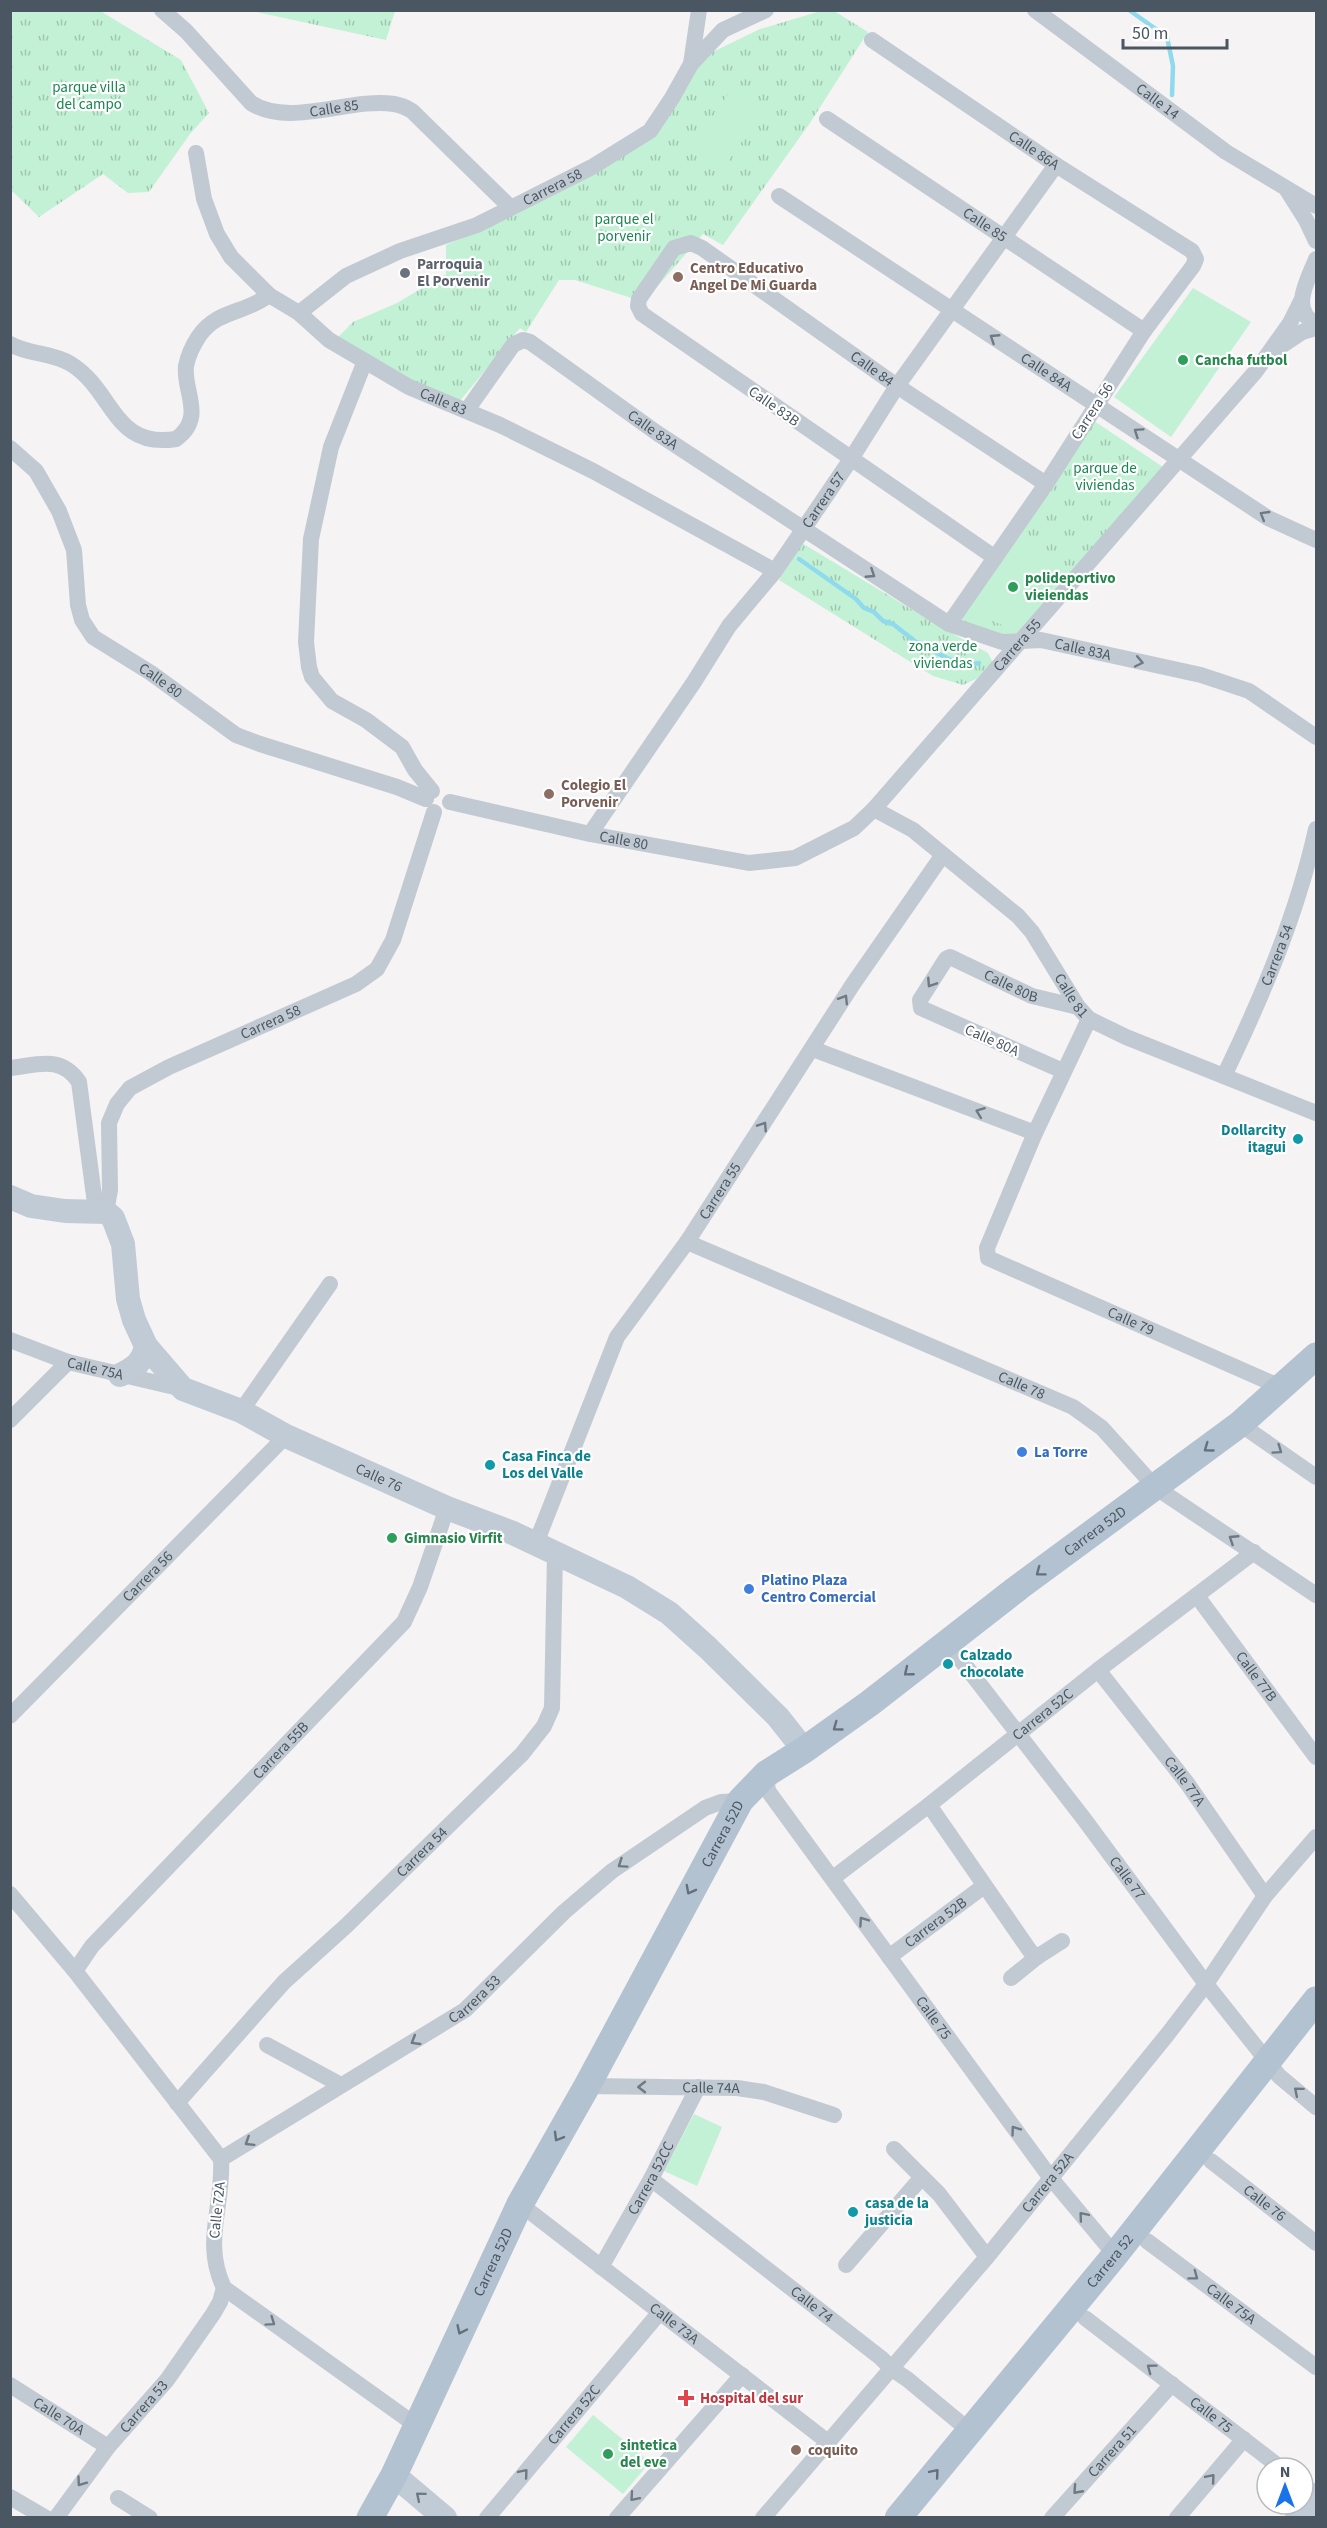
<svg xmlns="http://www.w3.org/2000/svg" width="1327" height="2528" viewBox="0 0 1327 2528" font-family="'Source Sans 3',sans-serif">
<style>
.grass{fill:url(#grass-tufts)}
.garden{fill:#c3f1d5}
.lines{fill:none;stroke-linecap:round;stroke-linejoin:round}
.stream{stroke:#90daee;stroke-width:4.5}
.street{stroke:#c1cad2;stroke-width:16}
.secondary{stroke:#c1cbd6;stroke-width:24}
.primary{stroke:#b3c2d1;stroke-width:27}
.oneway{stroke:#6e7983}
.oneway2{stroke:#64717d}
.oneway3{stroke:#6e7984}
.worship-dot{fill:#6b7280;stroke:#fff;stroke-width:2}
.education-dot{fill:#8d6e63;stroke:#fff;stroke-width:2}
.leisure-dot{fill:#2e9e5b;stroke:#fff;stroke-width:2}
.culture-dot{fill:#0f9aa8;stroke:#fff;stroke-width:2}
.shop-dot{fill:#3f7fe0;stroke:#fff;stroke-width:2}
.health-dot{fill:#e0444e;stroke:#fff;stroke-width:2}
.labels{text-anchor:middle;stroke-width:4.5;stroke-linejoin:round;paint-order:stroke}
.park-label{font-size:15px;fill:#17864f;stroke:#fff}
.street-label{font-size:15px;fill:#4a5661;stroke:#fff}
.worship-label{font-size:15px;font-weight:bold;fill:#5b616d;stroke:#fff;text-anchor:start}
.education-label{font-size:15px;font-weight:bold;fill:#785e54;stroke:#fff;text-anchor:start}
.leisure-label{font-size:15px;font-weight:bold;fill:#27864d;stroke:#fff;text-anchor:start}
.culture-label{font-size:15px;font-weight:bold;fill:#0d838f;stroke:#fff;text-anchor:start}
.shop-label{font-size:15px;font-weight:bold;fill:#366cbe;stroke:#fff;text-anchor:start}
.health-label{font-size:15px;font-weight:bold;fill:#be3a42;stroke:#fff;text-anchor:start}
</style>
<defs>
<pattern id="grass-tufts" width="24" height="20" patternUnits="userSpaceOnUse" patternTransform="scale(1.5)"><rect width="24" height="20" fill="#c3f1d5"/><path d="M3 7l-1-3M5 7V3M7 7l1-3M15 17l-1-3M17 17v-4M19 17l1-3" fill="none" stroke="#a0c6b0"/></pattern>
</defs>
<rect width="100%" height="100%" fill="#f5f3f3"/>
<g class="grass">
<path d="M19 11 102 12 181 60 209 113 190 134 149 192 128 193 103 174 39 217 11 190 10 13Z"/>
<path d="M252 11H395L386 40Z"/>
<path d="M821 11H834L868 32 810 123 723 245 703 234 644 302 575 280H559L526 332 520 328 459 402 400 380 338 337 353 322 397 303 446 274V245L471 234 655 132 696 60 760 29Z"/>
<path d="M1094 421 1166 469 1020 633C998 635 972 636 959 615Z"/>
<path d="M802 543 944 629 988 653 993 663 976 679 963 685 933 676 779 580Z"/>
</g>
<g class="garden">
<path d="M734 85 766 106 725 166 694 145Z"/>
<path d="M1193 288 1251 322 1171 437 1114 397Z"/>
<path d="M1015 539 1061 564 1011 629 966 609Z"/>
<path d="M694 2114 722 2127 697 2186 664 2171Z"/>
<path d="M593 2415 650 2462 623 2494 566 2447Z"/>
</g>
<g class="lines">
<g class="stream">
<path d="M1129 10 1167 37 1173 66 1172 95"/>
<path d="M799 559 856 599 864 608 874 612 883 621 893 624 916 642 927 645 937 653 957 663 968 665 979 663"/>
</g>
<g class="street">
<path id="s1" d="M162 10 186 31 251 103C289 128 351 97 394 104 400 105 407 108 412 111L510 207"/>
<path id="s2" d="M1035 10 1226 152 1316 206"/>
<path id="s3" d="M872 40 1056 165 1192 251 1196 259 1193 266 1144 331 1046 484 949 624"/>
<path d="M691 64 699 10"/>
<path id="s4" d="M827 119 1144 331"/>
<path id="s5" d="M196 153 204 199 217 234 231 257 269 295 299 313 329 340 409 387 500 425 593 471 775 571"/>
<path d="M1287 190 1306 220 1316 241"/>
<path id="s6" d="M779 196 1268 518 1316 540"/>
<path d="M1316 259C1308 280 1289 310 1316 324"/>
<path id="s7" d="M299 313 346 276 400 251 477 225 592 167 650 131 672 98 691 64 723 30 766 10"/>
<path d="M10 344C29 355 51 352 71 364 114 391 113 449 176 439 206 417 183 392 186 366 188 356 193 345 199 336 218 309 245 314 269 295"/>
<path d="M1278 348 1302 332 1316 328"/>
<path d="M365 361 331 447 311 539 306 642 309 667 312 677 332 701 366 720 402 747 415 770 432 791"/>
<path id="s8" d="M467 410 513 345 523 340 530 342 657 433 949 624 1002 642 1041 640 1201 675 1249 691 1316 737"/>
<path id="s9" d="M10 448 36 471 59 511 74 550 78 605 82 620 93 637 151 673 236 735 260 744 397 787 426 799"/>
<path id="s10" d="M994 557 642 314 638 306 639 299 674 248 691 243 702 248 897 386 1046 484"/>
<path id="s11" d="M450 802 590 834 749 863 795 858 854 828 874 809 1256 371 1290 323 1301 301"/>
<path id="s12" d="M874 809 913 830 1018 916 1032 932 1078 1007 1089 1019 1126 1037 1316 1113"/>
<path id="s13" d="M590 834 694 682 729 626 775 571 851 459 897 386 1056 165"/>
<path id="s14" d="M1089 1019 1035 1133 987 1248 988 1258 1283 1388"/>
<path d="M813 1049 1035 1133"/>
<path d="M10 1068C38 1065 61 1055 79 1082L96 1211"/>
<path id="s15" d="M1063 1071 921 1008 920 1000 946 959 950 957 1032 996 1078 1007"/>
<path id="s16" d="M1224 1076C1262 997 1297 915 1316 829"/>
<path id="s17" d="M106 1212 110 1190 109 1123 117 1104 130 1088 169 1067 356 984 377 969 393 940 434 812"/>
<path id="s18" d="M687 1242 1073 1407 1102 1428 1155 1487 1316 1595"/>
<path id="s19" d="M10 1340 68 1362 183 1389"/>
<path d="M241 1411 330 1284"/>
<path d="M10 1420 68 1362"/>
<path d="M1240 1424 1316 1477"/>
<path id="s20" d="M531 1542 540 1533 617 1337 687 1242 853 984 942 856"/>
<path id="s21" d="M1197 1596 1316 1757"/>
<path id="s22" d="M947 1642 1084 1819 1206 1984 1279 2076 1316 2107"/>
<path id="s23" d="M1098 1670 1187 1783 1265 1896"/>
<path id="s24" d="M10 1716 286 1436"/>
<path id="s25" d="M766 1774 768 1791 1050 2177 1115 2255"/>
<path d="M929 1805 1030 1951 1037 1957 1062 1941"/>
<path id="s26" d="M833 1878 929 1805 1098 1670 1254 1552"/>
<path d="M10 1894 75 1971 221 2159C224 2206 202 2242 224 2288L417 2426"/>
<path id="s27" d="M889 1957 984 1886"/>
<path id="s28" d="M75 1971 92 1946 404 1622 420 1587 447 1508"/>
<path d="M1011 1978 1037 1957"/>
<path d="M267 2045 341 2085"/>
<path id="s29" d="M587 2086 737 2088 764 2092 834 2115"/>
<path id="s30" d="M177 2103 284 1982 346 1926 522 1754 544 1726 552 1708 555 1553"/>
<path d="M894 2149 939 2194 987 2257"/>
<path id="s31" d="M221 2159 465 2010 564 1912 612 1871 705 1808 721 1802 740 1801"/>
<path id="s32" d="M1211 2161 1316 2243"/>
<path id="s33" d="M651 2179 881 2358 892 2369 907 2379 971 2432"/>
<path id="s34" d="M520 2204 828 2442"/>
<path id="s35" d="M1147 2241 1316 2367"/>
<path d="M846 2265 922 2177"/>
<path id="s36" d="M601 2267 651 2179 698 2087"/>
<path id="s37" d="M1085 2318 1281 2468"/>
<path id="s38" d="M10 2385 108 2447"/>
<path d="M10 2497 46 2518"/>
<path d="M118 2498 150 2518"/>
<path id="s39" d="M56 2518 108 2447 167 2380 213 2314 220 2302 224 2288"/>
<path id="s40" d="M487 2518 660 2312"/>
<path d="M617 2518 742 2375"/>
<path id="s41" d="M763 2518 987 2257 1167 2035 1206 1984 1265 1896 1316 1837"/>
<path id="s42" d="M1052 2518 1172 2384"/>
<path d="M1177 2518 1244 2439"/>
</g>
<g class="secondary">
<path id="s43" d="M10 1197 31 1206 65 1211 106 1212 113 1218 123 1244 128 1299 134 1320 146 1346 183 1389 241 1411 286 1436 447 1508 513 1533 627 1587 669 1613 708 1648 778 1717 804 1750"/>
<path d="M120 1375C135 1368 143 1362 146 1346"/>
<path d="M394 2475 445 2518"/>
<path d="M1297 2518 1316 2495"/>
</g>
<g class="primary">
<path id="s44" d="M370 2518 394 2475 520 2204 587 2086 740 1801 766 1774 804 1750 870 1703 1019 1587 1240 1424 1316 1356"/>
<path id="s45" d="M898 2518 1115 2255 1316 2000"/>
</g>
</g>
<defs><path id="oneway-chevron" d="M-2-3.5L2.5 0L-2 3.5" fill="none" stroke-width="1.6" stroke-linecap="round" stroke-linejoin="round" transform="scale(1.5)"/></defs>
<g class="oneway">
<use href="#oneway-chevron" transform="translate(994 338) rotate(-147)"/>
<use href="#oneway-chevron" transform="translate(1138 432) rotate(-146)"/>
<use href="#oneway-chevron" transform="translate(1264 515) rotate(-149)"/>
<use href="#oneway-chevron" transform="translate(871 574) rotate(33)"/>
<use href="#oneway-chevron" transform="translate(1139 662) rotate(12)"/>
<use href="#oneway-chevron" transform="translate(931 983) rotate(123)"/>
<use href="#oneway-chevron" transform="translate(844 999) rotate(-58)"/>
<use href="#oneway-chevron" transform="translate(980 1112) rotate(-159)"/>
<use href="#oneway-chevron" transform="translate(763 1126) rotate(-57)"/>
<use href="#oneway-chevron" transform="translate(1278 1450) rotate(35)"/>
<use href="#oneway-chevron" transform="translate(1233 1539) rotate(-147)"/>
<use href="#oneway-chevron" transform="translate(622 1864) rotate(146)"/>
<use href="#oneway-chevron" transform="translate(863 1921) rotate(-125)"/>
<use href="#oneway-chevron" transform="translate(415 2041) rotate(149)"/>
<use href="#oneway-chevron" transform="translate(642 2087) rotate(-180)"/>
<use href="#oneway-chevron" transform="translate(1298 2091) rotate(-140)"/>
<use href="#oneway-chevron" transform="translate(1015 2130) rotate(-126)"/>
<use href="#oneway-chevron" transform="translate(249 2142) rotate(148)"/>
<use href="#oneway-chevron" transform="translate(1083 2216) rotate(-130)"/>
<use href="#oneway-chevron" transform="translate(1194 2276) rotate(37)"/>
<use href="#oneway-chevron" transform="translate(271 2322) rotate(35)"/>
<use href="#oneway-chevron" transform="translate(1151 2368) rotate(-143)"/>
<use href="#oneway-chevron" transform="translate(524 2473) rotate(-50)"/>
<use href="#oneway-chevron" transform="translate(1211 2478) rotate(-50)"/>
<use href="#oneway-chevron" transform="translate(81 2482) rotate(126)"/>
<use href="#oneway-chevron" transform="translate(1077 2490) rotate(132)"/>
<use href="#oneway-chevron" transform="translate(634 2497) rotate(131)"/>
</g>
<g class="oneway2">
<use href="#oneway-chevron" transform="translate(1208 1448) rotate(144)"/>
<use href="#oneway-chevron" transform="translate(1040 1572) rotate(143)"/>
<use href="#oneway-chevron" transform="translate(908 1672) rotate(141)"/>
<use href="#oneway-chevron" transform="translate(837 1727) rotate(144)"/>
<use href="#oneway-chevron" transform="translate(690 1890) rotate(118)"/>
<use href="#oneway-chevron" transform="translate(558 2137) rotate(120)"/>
<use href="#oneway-chevron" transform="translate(461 2330) rotate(115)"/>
<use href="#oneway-chevron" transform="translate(935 2473) rotate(-50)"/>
</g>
<use class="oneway3" href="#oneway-chevron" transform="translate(420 2496) rotate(-140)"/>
<circle class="worship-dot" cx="405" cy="273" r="6"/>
<g class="education-dot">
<circle cx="678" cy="277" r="6"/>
<circle cx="549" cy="794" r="6"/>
<circle cx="796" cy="2450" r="6"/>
</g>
<g class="leisure-dot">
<circle cx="1183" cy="360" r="6"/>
<circle cx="1013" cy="587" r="6"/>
<circle cx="392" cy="1538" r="6"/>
<circle cx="608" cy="2454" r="6"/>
</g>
<g class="culture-dot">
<circle cx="1298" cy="1139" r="6"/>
<circle cx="490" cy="1465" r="6"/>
<circle cx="948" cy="1664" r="6"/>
<circle cx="853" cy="2212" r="6"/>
</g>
<g class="shop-dot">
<circle cx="1022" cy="1452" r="6"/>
<circle cx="749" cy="1589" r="6"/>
</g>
<path class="health-dot" d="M683 2389h6v6h6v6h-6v6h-6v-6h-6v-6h6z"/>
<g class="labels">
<g class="park-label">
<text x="89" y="92">parque villa<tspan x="89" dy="17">del campo</tspan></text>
<text x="624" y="224">parque el<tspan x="624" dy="17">porvenir</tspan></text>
<text x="1105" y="473">parque de<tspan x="1105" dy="17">viviendas</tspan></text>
<text x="943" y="651">zona verde<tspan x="943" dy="17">viviendas</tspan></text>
</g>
<g class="street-label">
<text dy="5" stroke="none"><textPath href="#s2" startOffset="153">Calle 14</textPath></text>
<text dy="5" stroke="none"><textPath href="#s1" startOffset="214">Calle 85</textPath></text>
<text dy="5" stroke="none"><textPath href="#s3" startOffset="196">Calle 86A</textPath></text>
<text dy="5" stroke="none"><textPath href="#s7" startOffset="285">Carrera 58</textPath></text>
<text dy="5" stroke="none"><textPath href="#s4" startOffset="190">Calle 85</textPath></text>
<text dy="5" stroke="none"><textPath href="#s10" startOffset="744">Calle 84</textPath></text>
<text dy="5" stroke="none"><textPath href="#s6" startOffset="320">Calle 84A</textPath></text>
<text dy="5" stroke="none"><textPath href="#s5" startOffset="370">Calle 83</textPath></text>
<text transform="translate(774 406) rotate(35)" y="5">Calle 83B</text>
<text transform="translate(1092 411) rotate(-57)" y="5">Carrera 56</text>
<text dy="5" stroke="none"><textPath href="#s8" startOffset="249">Calle 83A</textPath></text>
<text dy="5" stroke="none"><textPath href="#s13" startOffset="408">Carrera 57</textPath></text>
<text dy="5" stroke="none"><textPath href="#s11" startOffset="663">Carrera 55</textPath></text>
<text dy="5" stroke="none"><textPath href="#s8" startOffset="741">Calle 83A</textPath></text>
<text dy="5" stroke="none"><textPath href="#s9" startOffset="294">Calle 80</textPath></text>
<text dy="5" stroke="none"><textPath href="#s11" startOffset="178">Calle 80</textPath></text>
<text dy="5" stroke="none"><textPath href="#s16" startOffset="132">Carrera 54</textPath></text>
<text dy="5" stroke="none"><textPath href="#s15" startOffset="284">Calle 80B</textPath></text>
<text dy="5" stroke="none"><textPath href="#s12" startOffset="276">Calle 81</textPath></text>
<text dy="5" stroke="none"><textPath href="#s17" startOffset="286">Carrera 58</textPath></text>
<text transform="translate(992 1040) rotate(24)" y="5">Calle 80A</text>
<text dy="5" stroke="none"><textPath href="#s20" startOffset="402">Carrera 55</textPath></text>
<text dy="5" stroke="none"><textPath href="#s14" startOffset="417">Calle 79</textPath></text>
<text dy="5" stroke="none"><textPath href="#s19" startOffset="90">Calle 75A</textPath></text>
<text dy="5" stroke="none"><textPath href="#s18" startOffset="364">Calle 78</textPath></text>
<text dy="5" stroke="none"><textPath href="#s43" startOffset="513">Calle 76</textPath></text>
<text dy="5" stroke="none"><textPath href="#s44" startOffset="1254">Carrera 52D</textPath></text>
<text dy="5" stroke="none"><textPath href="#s24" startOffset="196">Carrera 56</textPath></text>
<text dy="5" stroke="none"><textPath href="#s21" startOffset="100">Calle 77B</textPath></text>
<text dy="5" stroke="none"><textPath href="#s26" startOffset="266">Carrera 52C</textPath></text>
<text dy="5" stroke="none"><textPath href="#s28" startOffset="302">Carrera 55B</textPath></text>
<text dy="5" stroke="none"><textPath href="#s23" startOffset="141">Calle 77A</textPath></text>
<text dy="5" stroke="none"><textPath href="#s44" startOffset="770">Carrera 52D</textPath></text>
<text dy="5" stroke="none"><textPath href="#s30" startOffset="351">Carrera 54</textPath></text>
<text dy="5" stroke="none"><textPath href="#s22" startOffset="297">Calle 77</textPath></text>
<text dy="5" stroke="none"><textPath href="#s27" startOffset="58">Carrera 52B</textPath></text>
<text dy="5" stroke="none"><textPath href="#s31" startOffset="300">Carrera 53</textPath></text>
<text dy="5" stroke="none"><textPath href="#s25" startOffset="298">Calle 75</textPath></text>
<text dy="5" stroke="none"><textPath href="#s29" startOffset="124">Calle 74A</textPath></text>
<text dy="5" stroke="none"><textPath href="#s36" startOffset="102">Carrera 52CC</textPath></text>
<text dy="5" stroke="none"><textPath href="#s41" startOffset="440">Carrera 52A</textPath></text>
<text dy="5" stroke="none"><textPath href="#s32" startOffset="68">Calle 76</textPath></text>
<text transform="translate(217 2210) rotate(-84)" y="5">Calle 72A</text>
<text dy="5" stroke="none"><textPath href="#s45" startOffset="333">Carrera 52</textPath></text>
<text dy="5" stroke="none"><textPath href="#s44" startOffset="284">Carrera 52D</textPath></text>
<text dy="5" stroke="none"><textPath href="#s33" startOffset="204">Calle 74</textPath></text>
<text dy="5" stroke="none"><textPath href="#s35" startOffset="105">Calle 75A</textPath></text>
<text dy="5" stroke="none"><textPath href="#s34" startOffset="195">Calle 73A</textPath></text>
<text dy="5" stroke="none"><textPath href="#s39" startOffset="142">Carrera 53</textPath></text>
<text dy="5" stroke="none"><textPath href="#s37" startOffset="159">Calle 75</textPath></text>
<text dy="5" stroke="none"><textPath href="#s38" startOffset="58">Calle 70A</textPath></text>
<text dy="5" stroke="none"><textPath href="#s40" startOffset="135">Carrera 52C</textPath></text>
<text dy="5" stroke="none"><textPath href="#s42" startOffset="90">Carrera 51</textPath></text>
</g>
<g class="worship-label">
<text x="417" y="269">Parroquia<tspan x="417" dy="17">El Porvenir</tspan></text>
</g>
<g class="education-label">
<text x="690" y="273">Centro Educativo<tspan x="690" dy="17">Angel De Mi Guarda</tspan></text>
<text x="561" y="790">Colegio El<tspan x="561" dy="17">Porvenir</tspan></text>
<text x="808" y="2455">coquito</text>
</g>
<g class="leisure-label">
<text x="1195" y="365">Cancha futbol</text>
<text x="1025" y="583">polideportivo<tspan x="1025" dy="17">vieiendas</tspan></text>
<text x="404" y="1543">Gimnasio Virfit</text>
<text x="620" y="2450">sintetica<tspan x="620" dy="17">del eve</tspan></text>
</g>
<g class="culture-label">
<text x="1286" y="1135" text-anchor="end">Dollarcity<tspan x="1286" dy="17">itagui</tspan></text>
<text x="502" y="1461">Casa Finca de<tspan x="502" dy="17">Los del Valle</tspan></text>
<text x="960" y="1660">Calzado<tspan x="960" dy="17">chocolate</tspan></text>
<text x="865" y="2208">casa de la<tspan x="865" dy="17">justicia</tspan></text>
</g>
<g class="shop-label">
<text x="1034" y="1457">La Torre</text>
<text x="761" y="1585">Platino Plaza<tspan x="761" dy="17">Centro Comercial</tspan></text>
</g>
<g class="health-label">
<text x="700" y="2403">Hospital del sur</text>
</g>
</g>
<rect width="1327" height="2528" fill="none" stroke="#4a5661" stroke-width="24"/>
<g transform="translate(1285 2486)"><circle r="28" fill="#ffffff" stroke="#b7bbc0" stroke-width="1.5"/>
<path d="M0-4.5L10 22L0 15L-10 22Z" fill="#1a73e8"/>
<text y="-9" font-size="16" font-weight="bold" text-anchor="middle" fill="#4a5661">N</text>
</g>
<path d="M1123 39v9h104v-9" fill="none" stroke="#4a5661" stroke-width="3"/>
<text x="1132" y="39" font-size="18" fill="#4a5661" stroke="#ffffff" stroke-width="4.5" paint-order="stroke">50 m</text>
</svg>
